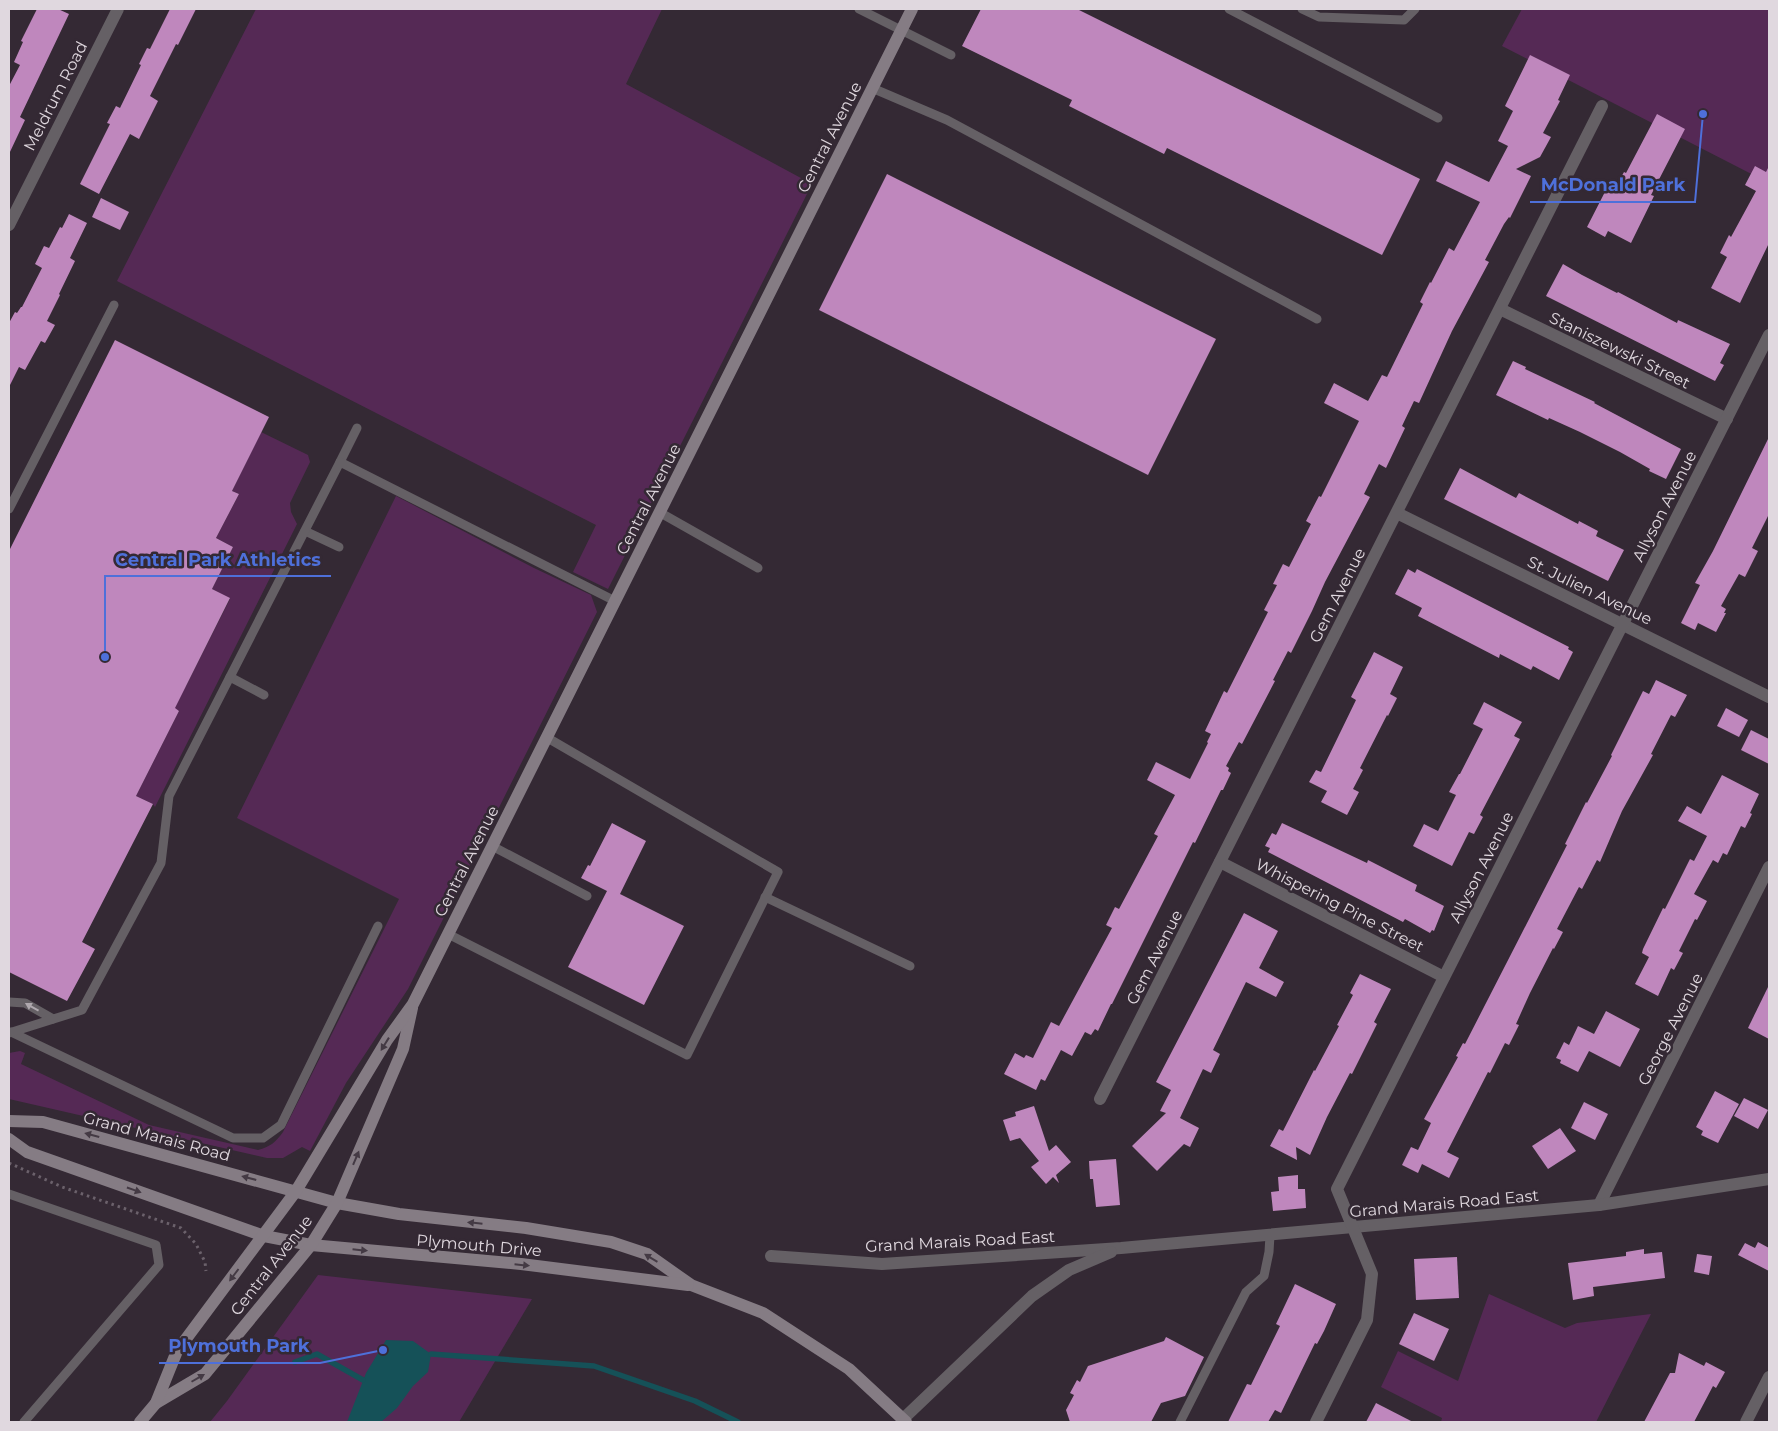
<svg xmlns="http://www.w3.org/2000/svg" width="1778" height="1431" viewBox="0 0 1778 1431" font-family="Montserrat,sans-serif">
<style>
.green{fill:#552955}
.water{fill:#155158}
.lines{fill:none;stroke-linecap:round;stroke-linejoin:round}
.stream{stroke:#155158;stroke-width:5.5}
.building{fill:#bf87bd}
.path{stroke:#6b616b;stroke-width:3;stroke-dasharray:2.5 4;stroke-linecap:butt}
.lane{stroke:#656065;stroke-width:9}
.street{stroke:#656065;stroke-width:12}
.secondary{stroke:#857c84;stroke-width:12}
.oneway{fill:#afa8ae}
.oneway2{fill:#443a44}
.labels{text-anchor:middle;stroke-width:5;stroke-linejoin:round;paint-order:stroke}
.street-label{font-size:16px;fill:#e0d8df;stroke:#342934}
.leader{fill:none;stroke:#4e70da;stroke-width:2}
.callout-dot{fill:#4e70da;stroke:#342934;stroke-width:2}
.callout-label{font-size:18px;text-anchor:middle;font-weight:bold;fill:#4e70da;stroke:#342934;stroke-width:5;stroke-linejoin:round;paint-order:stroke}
</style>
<rect width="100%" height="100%" fill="#342934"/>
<g class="green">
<path d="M256 9H662L626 84 812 184 608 589 573 572 596 525 117 281Z"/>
<path d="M1522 9H1769V183L1502 46Z"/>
<path d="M261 432 308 455 310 462 290 503 291 512 297 524 155 807 153 804 136 796 179 711 169 706 186 686 230 599 212 589 233 547 216 538 239 494 232 491Z"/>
<path d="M396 496 534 568 591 595 597 612 408 989 346 1083 310 1151 302 1147 283 1158H267L9 1099V1053L20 1051 25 1053 21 1064 149 1125 258 1150C270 1147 276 1142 283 1132L399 899 237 818Z"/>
<path d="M318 1275 532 1299 459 1422H210L227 1401Z"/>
<path d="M1489 1294 1565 1328 1577 1323 1651 1314 1596 1422H1441L1442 1418 1381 1387 1398 1351 1458 1381Z"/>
</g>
<path class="water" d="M386 1340 413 1341 431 1354 428 1372 413 1386 397 1408 381 1422H347L366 1373Z"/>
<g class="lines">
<g class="stream">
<path d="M431 1354 594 1366 695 1401 738 1422"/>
<path d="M295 1362 317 1354 363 1380"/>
</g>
</g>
<g class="building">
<path d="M37 9H58L69 14 20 117 25 120 9 154V86L20 65 14 62 23 42 21 41Z"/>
<path d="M170 9H196L178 45 176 44 150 96 158 101 139 139 130 134 99 194 80 184 110 124 107 123 116 106 120 108 141 65 139 64 147 48 150 49Z"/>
<path d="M981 9H1077L1420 179 1382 255 1167 148 1164 154 1069 106 1072 100 962 46Z"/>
<path d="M1530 55 1570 75 1558 100 1560 101 1543 133 1551 137 1540 157 1516 169 1531 176 1510 218 1509 217 1504 224 1485 260 1489 262 1452 331 1419 403 1414 401 1402 426 1405 428 1386 468 1379 464 1364 494 1370 497 1325 582 1312 611 1291 653 1288 651 1273 680 1275 681 1242 744 1239 742 1226 766 1229 768 1228 771 1231 773 1223 790H1221L1195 843 1193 842 1112 1004H1111L1098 1031 1095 1029 1091 1035 1085 1032 1072 1056 1061 1050 1045 1081 1041 1079 1036 1090 1004 1074 1015 1053 1024 1058 1026 1055 1033 1058 1051 1022 1059 1026 1112 928 1106 925 1115 907 1119 909 1158 836 1154 834 1175 795 1147 780 1156 762 1190 779 1208 743 1207 742 1211 734 1205 731 1214 712 1224 691 1227 693 1268 612 1264 610 1277 585 1273 584 1283 564 1289 567 1311 524 1306 521 1319 496 1321 497 1359 421 1324 403 1334 383 1368 401 1382 375 1387 377 1423 304 1420 302 1430 282 1431 283 1449 248 1454 251 1480 202 1436 181 1446 161 1489 182 1508 146 1498 141 1513 111 1505 106Z"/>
<path d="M1657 114 1685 129 1651 195 1654 196 1631 243 1608 231 1605 237 1587 227 1609 184 1616 187 1624 172 1626 173Z"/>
<path d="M1755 166 1766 172 1769 166V243L1740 303 1711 288 1727 257 1720 253 1729 235 1731 237 1756 191 1745 185Z"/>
<path d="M887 174 1216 339 1148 475 819 310Z"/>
<path d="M101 198 129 212 120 230 92 217Z"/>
<path d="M69 214 87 223 70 258 75 261 59 294 60 295 47 321 55 325 45 343 41 341 25 370 19 367 9 387V323L15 312 17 313 21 307H22L42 268 35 264 44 246 49 248 60 227 62 228Z"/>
<path d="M1563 264 1582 275 1617 293 1618 292 1677 323 1678 320 1730 344 1720 363 1724 365 1715 381 1546 296Z"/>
<path d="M115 340 269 417 232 491 239 494 216 538 233 547 212 589 230 598 175 708 179 711 136 796 153 804 82 942 95 949 67 1001 9 972V551Z"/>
<path d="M1513 361 1526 367 1525 369 1595 402 1594 403 1681 449 1666 479 1649 471 1650 469 1620 452 1580 432 1549 418 1548 420 1496 395Z"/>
<path d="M1769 437V514L1752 548 1758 551 1745 577 1739 574 1721 606 1726 609 1724 613H1726L1716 632 1698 623 1695 630 1681 623 1700 585 1695 583 1713 551Z"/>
<path d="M1460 468 1516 498 1519 493 1578 524 1579 521 1598 531 1596 536 1624 550 1608 581 1444 499Z"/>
<path d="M1408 569 1415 573 1417 569 1569 647 1568 649 1573 652 1559 680 1533 666 1531 670 1500 654 1499 658 1418 616 1422 608 1395 594Z"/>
<path d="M1374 652 1403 667 1390 694 1397 698 1388 716 1387 715 1360 768 1363 770 1353 789 1359 792 1347 815 1321 802 1327 791 1309 782 1316 770 1321 772 1356 700 1351 697Z"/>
<path d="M1656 680 1687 695 1675 717 1671 715 1651 754 1653 755 1622 811 1600 862 1597 860 1582 889 1579 887 1557 929 1563 932 1554 949 1553 948 1530 993 1516 1024 1519 1025 1509 1045 1505 1043 1490 1073 1488 1072 1447 1152 1459 1158 1449 1178 1422 1164 1418 1173 1402 1165 1411 1147 1418 1150 1431 1123 1424 1119 1458 1057 1456 1056 1463 1043 1465 1044 1567 845 1565 844 1586 802 1587 803 1612 756 1611 755 1643 691 1649 694Z"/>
<path d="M1484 702 1522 722 1514 736 1520 739 1480 815 1483 817 1474 834 1469 832 1452 866 1413 846 1424 824 1438 831 1456 795 1449 792 1459 774H1460L1483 729 1473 724Z"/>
<path d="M1726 708 1748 720 1739 737 1717 726Z"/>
<path d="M1751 730 1769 739V764L1741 750Z"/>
<path d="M1722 775 1759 794 1750 813 1752 814 1745 828 1741 826 1727 855 1723 853 1718 863 1713 860 1694 894 1707 901 1697 920 1695 919 1679 951 1683 953 1674 970 1671 968 1658 996 1635 984 1649 957 1642 953 1643 949 1663 908 1665 909 1690 859 1694 861 1707 836 1678 821 1687 806 1701 814Z"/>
<path d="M612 823 646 841 620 894 684 926 644 1005 568 967 607 891 581 878 588 865 590 866Z"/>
<path d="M1282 823 1367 863 1368 860 1417 885 1415 891 1444 906 1434 931 1432 930 1430 933 1405 919 1403 922 1268 852 1270 848 1265 846 1272 833 1276 835Z"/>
<path d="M1244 913 1278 931 1259 968 1284 982 1276 997 1246 982 1213 1050 1220 1054 1211 1073 1203 1069 1180 1118 1199 1128 1190 1147 1184 1144 1157 1171 1132 1146 1166 1113 1160 1111 1171 1090 1156 1082Z"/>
<path d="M1360 974 1391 989 1374 1022 1377 1024 1352 1074 1350 1073 1327 1117 1310 1155 1296 1147 1297 1160 1270 1146 1279 1129 1283 1131 1314 1070 1315 1071 1339 1026 1337 1025 1353 995 1350 993Z"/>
<path d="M1769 985V1039L1748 1028Z"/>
<path d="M1606 1011 1640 1029 1620 1067 1589 1051 1578 1072 1560 1063 1561 1060 1556 1058 1564 1042 1569 1045 1578 1026 1594 1034Z"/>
<path d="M1715 1091 1739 1104 1718 1143 1701 1135 1703 1131 1696 1127Z"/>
<path d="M1744 1098 1768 1110 1758 1129 1734 1116Z"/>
<path d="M1584 1102 1608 1114 1595 1140 1571 1128Z"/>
<path d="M1034 1106 1049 1151 1056 1145 1071 1162 1056 1175 1059 1183 1053 1177 1046 1184 1031 1167 1039 1161 1020 1138 1010 1141 1003 1120 1016 1116 1015 1112Z"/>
<path d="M1560 1128 1576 1151 1548 1169 1532 1146Z"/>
<path d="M1116 1159 1120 1205 1096 1207 1093 1179H1090L1089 1161Z"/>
<path d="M1298 1175V1189H1305L1306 1208 1273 1211 1271 1192 1279 1191 1278 1177Z"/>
<path d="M1758 1242 1769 1248V1271L1738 1255 1745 1243 1755 1248Z"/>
<path d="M1644 1249V1254L1662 1252 1665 1278 1593 1287 1594 1296 1573 1300 1568 1263 1626 1256V1252Z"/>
<path d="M1697 1254 1712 1256 1709 1275 1694 1272Z"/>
<path d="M1457 1257 1459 1298 1416 1300 1414 1259Z"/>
<path d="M1295 1284 1336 1304 1324 1331 1317 1344 1315 1343 1281 1413 1275 1410 1268 1422H1228L1247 1384 1251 1385 1280 1326 1276 1324Z"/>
<path d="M1414 1313 1449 1329 1434 1361 1399 1344Z"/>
<path d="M1166 1337 1204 1357 1185 1396 1161 1403 1151 1422H1070L1066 1410 1074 1395 1070 1393 1077 1380 1080 1382 1088 1366 1164 1341Z"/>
<path d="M1679 1353 1704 1366 1706 1362 1725 1372 1716 1388 1713 1386 1694 1422H1644L1670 1373H1675Z"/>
<path d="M1376 1403 1413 1422H1366Z"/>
</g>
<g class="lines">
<path class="path" d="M9 1163 62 1187 181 1228 196 1244 205 1262 206 1271"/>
<g class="lane">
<path d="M859 9 951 55"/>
<path d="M1229 9 1438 118"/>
<path d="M1302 9 1319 17 1404 20 1415 9"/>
<path d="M872 88 947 120 1317 319"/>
<path d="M340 462 357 428"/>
<path d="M9 509 114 305"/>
<path d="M659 512 758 568"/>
<path d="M305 531 339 547"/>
<path d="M230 677 264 695"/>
<path d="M492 846 587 896"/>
<path d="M765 897 910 966"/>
<path d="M448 934 687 1055 778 872 546 737"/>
<path d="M9 1002 25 1003 53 1019"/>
<path d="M11 1032 233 1138H263L281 1125 378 926"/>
<path d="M9 1033 82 1010 161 863 169 796 340 462 615 601"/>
<path d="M9 1194 156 1245 159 1265 24 1422"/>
<path d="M1180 1422 1246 1292 1264 1276 1269 1252 1270 1235"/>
</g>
<g class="street">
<path d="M9 225 118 9"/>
<path d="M1500 309 1727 419"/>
<path d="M1397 513 1769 697"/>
<path d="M1220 862 1444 977"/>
<path d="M1100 1099 1602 106"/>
<path d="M1599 1205 1769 867"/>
<path d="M771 1256 882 1264 1121 1248 1599 1205 1769 1179"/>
<path d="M903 1419 1032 1296 1069 1270 1111 1252"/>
<path d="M1316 1422 1367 1320 1372 1274 1337 1189 1769 335"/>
<path d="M1746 1422 1769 1377"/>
</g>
<g class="secondary">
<path d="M9 1121 43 1122 337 1203 399 1214 526 1228 611 1242 647 1254 691 1285 763 1313 849 1369 906 1422"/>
<path d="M9 1139 27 1152 264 1236 311 1245 521 1264 688 1285"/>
<path d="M156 1403 205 1374 311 1245 337 1203 403 1049 412 1008"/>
<path d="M140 1422 156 1403 177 1351 296 1191 387 1040 413 1004 912 9"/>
</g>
</g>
<defs><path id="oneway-solid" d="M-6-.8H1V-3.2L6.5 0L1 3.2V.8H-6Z" transform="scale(1.25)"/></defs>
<use class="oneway" href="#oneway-solid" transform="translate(32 1007) rotate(-151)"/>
<g class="oneway2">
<use href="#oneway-solid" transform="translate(385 1044) rotate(122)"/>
<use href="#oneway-solid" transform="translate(92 1135) rotate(-165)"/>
<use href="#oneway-solid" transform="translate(356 1158) rotate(-67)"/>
<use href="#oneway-solid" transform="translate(249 1178) rotate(-165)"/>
<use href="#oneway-solid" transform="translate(134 1190) rotate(19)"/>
<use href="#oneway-solid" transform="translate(475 1223) rotate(-174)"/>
<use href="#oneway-solid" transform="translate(360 1250) rotate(6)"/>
<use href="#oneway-solid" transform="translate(651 1258) rotate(-149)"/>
<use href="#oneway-solid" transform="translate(522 1265) rotate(6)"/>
<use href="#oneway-solid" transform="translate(234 1275) rotate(127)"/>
<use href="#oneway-solid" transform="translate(198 1378) rotate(-30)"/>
</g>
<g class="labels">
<g class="street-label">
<text transform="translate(55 96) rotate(-63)" y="6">Meldrum Road</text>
<text transform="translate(829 137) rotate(-63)" y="6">Central Avenue</text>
<text transform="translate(1620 350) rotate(26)" y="6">Staniszewski Street</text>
<text transform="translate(648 499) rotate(-63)" y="6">Central Avenue</text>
<text transform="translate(1664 506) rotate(-63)" y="6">Allyson Avenue</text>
<text transform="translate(1590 590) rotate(26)" y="6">St. Julien Avenue</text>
<text transform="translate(1337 595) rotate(-63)" y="6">Gem Avenue</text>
<text transform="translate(466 861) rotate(-63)" y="6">Central Avenue</text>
<text transform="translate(1481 867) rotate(-63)" y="6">Allyson Avenue</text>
<text transform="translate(1340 905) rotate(27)" y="6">Whispering Pine Street</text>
<text transform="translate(1154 957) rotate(-63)" y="6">Gem Avenue</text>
<text transform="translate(1670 1029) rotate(-63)" y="6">George Avenue</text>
<text transform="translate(157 1136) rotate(15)" y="6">Grand Marais Road</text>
<text transform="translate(1444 1203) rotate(-5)" y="6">Grand Marais Road East</text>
<text transform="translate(960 1241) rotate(-3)" y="6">Grand Marais Road East</text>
<text transform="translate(479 1245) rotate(5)" y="6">Plymouth Drive</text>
<text transform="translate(271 1265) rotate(-52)" y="6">Central Avenue</text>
</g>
</g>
<path class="leader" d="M1703 114L1695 202H1530M105 657L105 576H331M383 1350L320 1363H159"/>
<g class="callout-dot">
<circle cx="1703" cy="114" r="5"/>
<circle cx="105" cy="657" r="5"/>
<circle cx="383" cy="1350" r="5"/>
</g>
<g class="callout-label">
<text x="1613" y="191">McDonald Park</text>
<text x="218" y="566">Central Park Athletics</text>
<text x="239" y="1352">Plymouth Park</text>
</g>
<rect width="1778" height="1431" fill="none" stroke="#e0d8df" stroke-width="20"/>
</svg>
